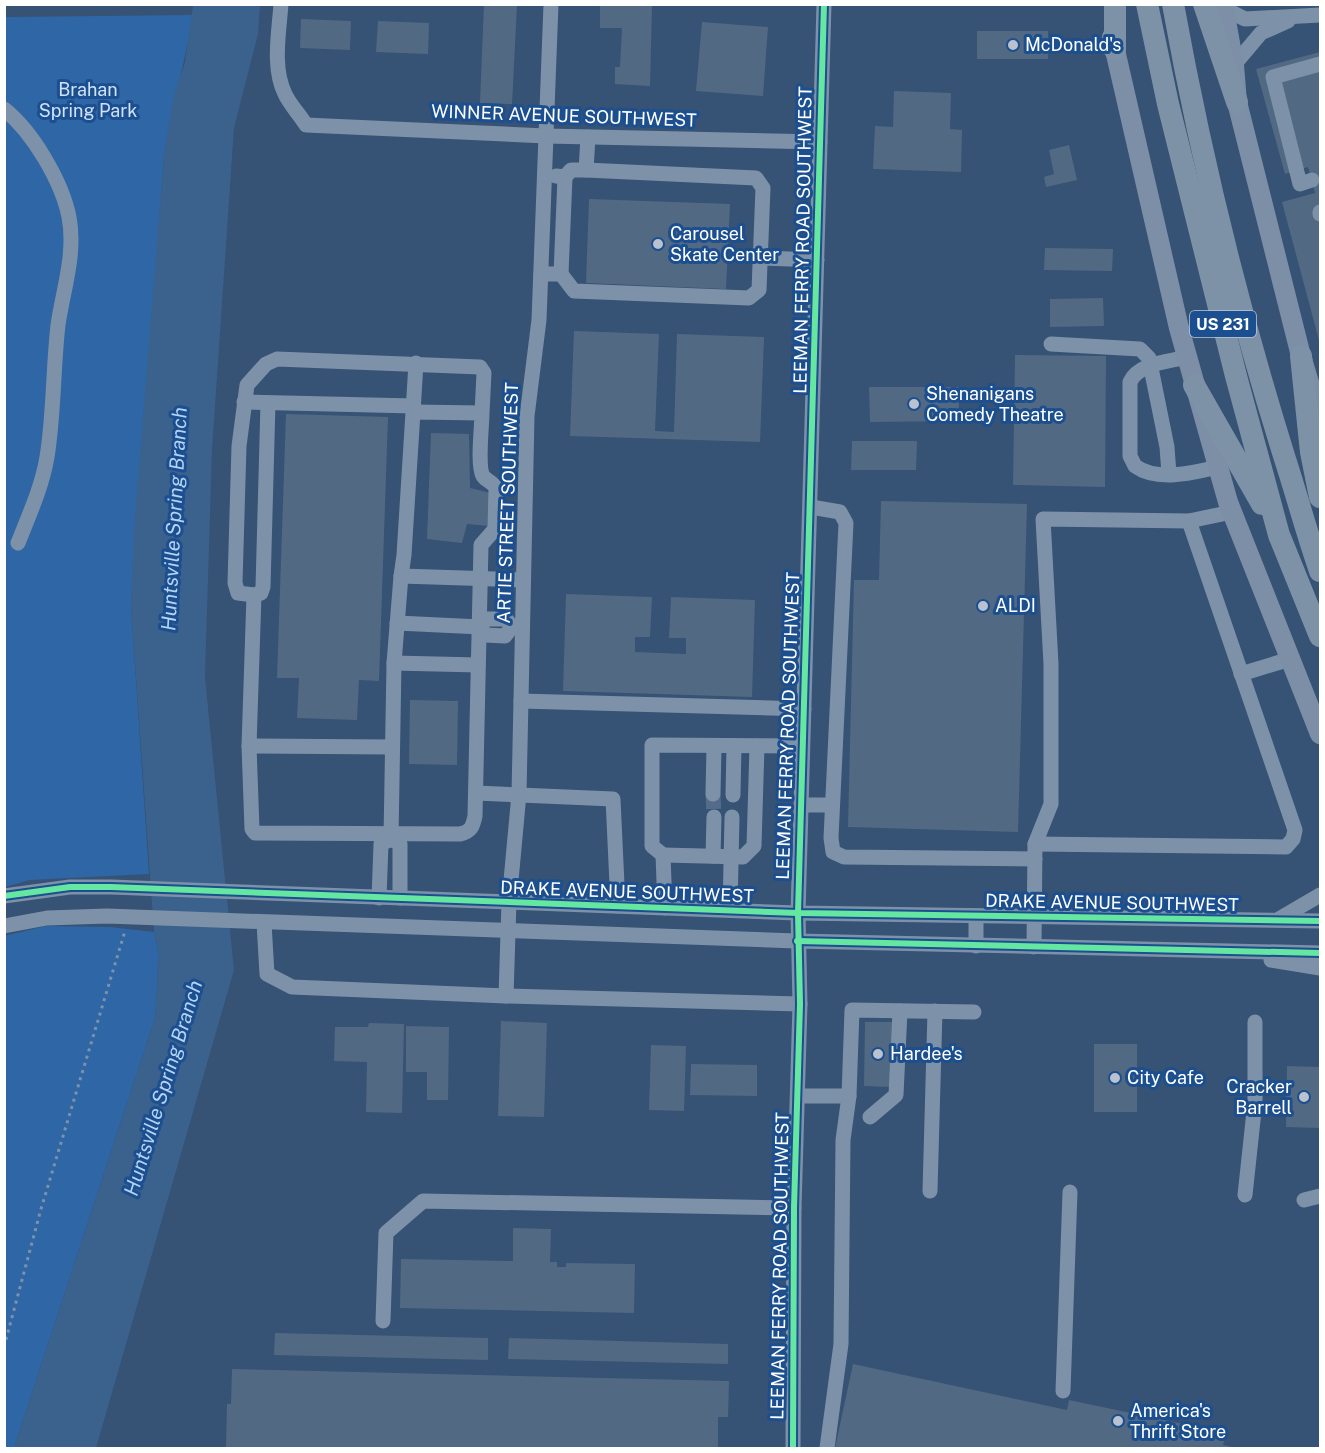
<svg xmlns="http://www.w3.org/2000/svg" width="1325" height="1453" viewBox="0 0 1325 1453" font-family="'Public Sans',sans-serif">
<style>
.green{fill:#2f66a5}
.water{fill:#3b618d}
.building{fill:#526984}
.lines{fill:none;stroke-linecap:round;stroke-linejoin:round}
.minor-tunnel{stroke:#546c89;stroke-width:15;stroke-dasharray:15 8;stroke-linecap:butt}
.path{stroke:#7d92a8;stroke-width:3;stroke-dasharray:3 4.5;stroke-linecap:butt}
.minor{stroke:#7d92a8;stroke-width:15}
.major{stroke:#7d8ea7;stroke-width:20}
.highway{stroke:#7e92a7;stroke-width:22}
.cycleway-casing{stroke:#1b4f8f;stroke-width:10}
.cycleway{stroke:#66e7a1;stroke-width:6}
.poi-dot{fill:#b9c2ce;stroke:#1b4f8f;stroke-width:2}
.labels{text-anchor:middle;stroke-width:6;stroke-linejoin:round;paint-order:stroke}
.shield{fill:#1b4f8f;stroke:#bbcadd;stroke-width:1.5}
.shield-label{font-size:16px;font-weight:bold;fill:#fff}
.poi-label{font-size:18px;fill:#fff;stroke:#1b4f8f;text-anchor:start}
.park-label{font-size:18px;fill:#cfe3fa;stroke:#1b4f8f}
.street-label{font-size:18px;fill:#fff;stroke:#1b4f8f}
.water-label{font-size:20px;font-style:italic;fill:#b5d3f5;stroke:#1b4f8f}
</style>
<rect width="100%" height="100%" fill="#365274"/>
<g class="green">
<path d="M193 15C185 62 172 108 164 155L131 606 149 874 30 880 5 887V17Z"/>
<path d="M46 926 110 927 154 932 159 953 155 1018 14 1448H4V936Z"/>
</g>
<path class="water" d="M193 5H260L258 34 234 128 212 450 205 677 234 970 96 1448H14L155 1018 159 953 154 932 131 606 134 530 164 155 173 99 185 62Z"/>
<g class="building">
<path d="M484 4 517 5 512 104 480 103Z"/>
<path d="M600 4 652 6 650 86 615 84V67H620L622 28H600Z"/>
<path d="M301 19 351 21 350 50 300 48Z"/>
<path d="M378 21 429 23 428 54 376 52Z"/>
<path d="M702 22 768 27 763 96 696 91Z"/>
<rect x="977" y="31" width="71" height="28"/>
<path d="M1320 52V344L1282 202 1315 193 1308 167 1285 174 1256 69Z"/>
<path d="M894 91 951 93 950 129 962 130 961 172 873 169 875 126 893 127Z"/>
<path d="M1069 145 1077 180 1046 187 1044 177 1054 174 1049 150Z"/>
<path d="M589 199 730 204 726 289 586 283Z"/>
<path d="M1045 248 1113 249 1112 271 1044 270Z"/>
<path d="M1103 298 1104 326 1050 327V299Z"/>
<path d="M574 331 659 334 655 431 674 432 677 334 764 337 760 442 570 436Z"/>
<path d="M1015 355 1106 356 1105 487 1013 485Z"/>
<path d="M869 387H960L958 421 870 422Z"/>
<path d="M286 414 388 417 379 681 359 680 357 720 297 718 299 678H277Z"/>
<path d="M431 433 469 434 470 488 491 493 489 526 467 524 462 543 427 539Z"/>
<path d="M852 441H917L916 470H851Z"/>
<path d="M881 501 1027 504 1018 832 848 827 854 580H879Z"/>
<path d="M566 594 652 597 650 637H635V652L686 654V638H669L671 597 755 600 752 697 563 691Z"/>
<path d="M410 700 458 701 457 765 409 764Z"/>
<path d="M501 1021 547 1023 544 1117 498 1116Z"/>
<path d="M865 1022H892L891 1087 864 1086Z"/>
<path d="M369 1023 404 1024 402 1113 366 1112 367 1062 334 1061 335 1027H368Z"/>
<path d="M406 1026 449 1027 448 1100H427V1072H406Z"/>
<rect x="1094" y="1044" width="43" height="68"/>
<path d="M651 1045 686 1046 684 1111 649 1110Z"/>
<path d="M691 1064 757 1065V1096L690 1095Z"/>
<path d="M1287 1066 1320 1067V1128L1286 1127Z"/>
<path d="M513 1228 551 1229 550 1262H557V1267H566V1263L635 1264 634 1313 400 1308 401 1259 513 1261Z"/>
<path d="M275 1333 488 1338V1360L274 1355Z"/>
<path d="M509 1338 728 1344V1364L508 1359Z"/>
<path d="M853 1364 1067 1410 1069 1400 1226 1433 1223 1445 1236 1448H835Z"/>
<path d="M232 1369 729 1381 728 1417H718V1448H226L227 1404H231Z"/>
</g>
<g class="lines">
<path class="minor-tunnel" d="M713 794 714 817"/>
<path class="path" d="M4 1347 41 1209 125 931"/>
<g class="minor">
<path d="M281 4C279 32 272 68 285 94 290 105 300 115 306 125L546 136 820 142"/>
<path d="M1223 8 1245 19 1320 15"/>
<path d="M1234 65 1261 33 1288 21"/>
<path d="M4 109C33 132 62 182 69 217 76 254 63 290 58 325 53 369 54 414 47 457 42 487 29 515 18 543"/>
<path d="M556 176 565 177 571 170H586L588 137"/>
<path d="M1312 180 1300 184 1273 77 1320 64"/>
<path d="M1320 212V214"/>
<path d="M760 258 817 260"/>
<path d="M541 274H561L574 291 749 298 759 290 763 188 756 178 586 170"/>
<path d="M561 274 565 177"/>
<path d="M1051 344 1140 349 1149 358 1167 447 1169 474"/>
<path d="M1187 357C1167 362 1139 363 1130 382V456L1135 466C1157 482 1193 473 1218 467"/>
<path d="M244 402 414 406"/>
<path d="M413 412 416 363"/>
<path d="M811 507 840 512 846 523 831 838 833 852 844 857 1035 859"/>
<path d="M401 576 404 555 413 412 482 413 484 373 480 367 277 359 266 364 247 385 239 446 235 583 238 593 254 595 249 746 252 829 255 833 460 834C471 832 473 826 475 816L481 545 495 529 496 489C493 481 487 482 483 476 477 466 482 426 482 413"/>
<path d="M254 595 261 593 263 587 268 403"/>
<path d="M397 623 481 627"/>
<path d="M481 627 485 635 505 636 512 627"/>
<path d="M481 627 485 619H506L512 627"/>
<path d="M394 663 478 665"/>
<path d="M1241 674 1290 659"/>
<path d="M521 701 804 709"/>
<path d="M249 746 392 747"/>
<path d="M476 793 613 799 618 906"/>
<path d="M713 794 714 746"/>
<path d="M733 795 734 746"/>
<path d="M801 805H832"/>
<path d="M391 839 394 663 401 576 523 580"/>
<path d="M391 839 400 844V898"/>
<path d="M1035 844 1286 847 1293 839 1295 830 1189 521"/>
<path d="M663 855 743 857 754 846 757 746"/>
<path d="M713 856 714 817"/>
<path d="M4 896 70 887H111L798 913 1320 921"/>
<path d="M379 898 381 844 391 839"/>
<path d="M665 908 663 855 652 846V745L801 746"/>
<path d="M730 910 732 817"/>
<path d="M976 916V946"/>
<path d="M1279 919 1320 895"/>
<path d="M264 923 267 974 292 987 506 996 800 1004"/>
<path d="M4 926 47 918 107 916 797 941 1320 953"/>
<path d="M1034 947 1035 844 1051 804V664L1043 519 1189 521 1232 512"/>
<path d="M1271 960 1320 968"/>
<path d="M506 996 509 902 519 794 527 416 539 320 551 4"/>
<path d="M798 1096H849"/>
<path d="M870 1117 896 1095 900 1011"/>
<path d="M930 1191 935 1011"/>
<path d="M1245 1195 1255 1102V1022"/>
<path d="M1304 1200 1320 1196"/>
<path d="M383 1321 386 1233 423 1201 794 1208"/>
<path d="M1063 1391 1070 1192"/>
<path d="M793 1448 794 1208 800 1004 798 913 824 4"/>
<path d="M827 1448 841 1344 843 1140 849 1096 852 1010 974 1012"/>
</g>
<g class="major">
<path d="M1223 4 1234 65 1237 102 1301 356 1320 419"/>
<path d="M1112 37 1179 328 1228 502 1320 734"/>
</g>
<g class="highway">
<path d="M1147 4 1168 104 1236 376 1279 535 1320 636"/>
<path d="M1173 4C1201 159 1238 309 1285 459 1297 496 1307 534 1320 571"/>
<path d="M1204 4 1237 102"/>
<path d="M1115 50V4"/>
<path d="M1301 356 1311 452 1320 497"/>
<path d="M1194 385 1262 504"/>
</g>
<g class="cycleway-casing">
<g id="cycleway">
<path d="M4 896 70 887H111L798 913 1320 921"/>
<path d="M797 941 1320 953"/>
<path d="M793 1448 794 1208 800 1004 798 913 824 4"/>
</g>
</g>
<use href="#cycleway" class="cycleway"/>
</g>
<g class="poi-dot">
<circle cx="1013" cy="45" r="6"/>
<circle cx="658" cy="244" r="6"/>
<circle cx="914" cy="404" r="6"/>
<circle cx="983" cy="606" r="6"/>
<circle cx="878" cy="1054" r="6"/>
<circle cx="1115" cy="1078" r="6"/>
<circle cx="1304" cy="1097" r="6"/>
<circle cx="1118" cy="1421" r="6"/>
</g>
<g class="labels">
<rect class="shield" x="1190" y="311" width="66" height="26" rx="4.5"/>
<g class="shield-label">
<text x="1223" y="330">US 231</text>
</g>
<g class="poi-label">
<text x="1025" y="51">McDonald's</text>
<text x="670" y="240">Carousel<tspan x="670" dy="21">Skate Center</tspan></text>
<text x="926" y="400">Shenanigans<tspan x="926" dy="21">Comedy Theatre</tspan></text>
<text x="995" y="612">ALDI</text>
<text x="890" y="1060">Hardee's</text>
<text x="1127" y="1084">City Cafe</text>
<text x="1292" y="1093" text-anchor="end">Cracker<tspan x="1292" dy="21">Barrell</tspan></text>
<text x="1130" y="1417">America's<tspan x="1130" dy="21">Thrift Store</tspan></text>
</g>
<g class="park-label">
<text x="88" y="96">Brahan<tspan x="88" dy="21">Spring Park</tspan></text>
</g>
<g class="street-label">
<text transform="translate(564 116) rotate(2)" y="6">WINNER AVENUE SOUTHWEST</text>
<text transform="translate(803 240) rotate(-89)" y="6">LEEMAN FERRY ROAD SOUTHWEST</text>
<text transform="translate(508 503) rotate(-88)" y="6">ARTIE STREET SOUTHWEST</text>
<text transform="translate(788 726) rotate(-88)" y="6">LEEMAN FERRY ROAD SOUTHWEST</text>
<text transform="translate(627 892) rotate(2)" y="6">DRAKE AVENUE SOUTHWEST</text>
<text transform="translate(1112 903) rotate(1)" y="6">DRAKE AVENUE SOUTHWEST</text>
<text transform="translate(780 1266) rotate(-89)" y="6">LEEMAN FERRY ROAD SOUTHWEST</text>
</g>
<g class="water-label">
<text transform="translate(174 519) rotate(-87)" y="7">Huntsville Spring Branch</text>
<text transform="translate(163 1088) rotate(-73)" y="7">Huntsville Spring Branch</text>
</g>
</g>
<rect width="1325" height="1453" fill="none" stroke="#ffffff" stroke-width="12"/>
</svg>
